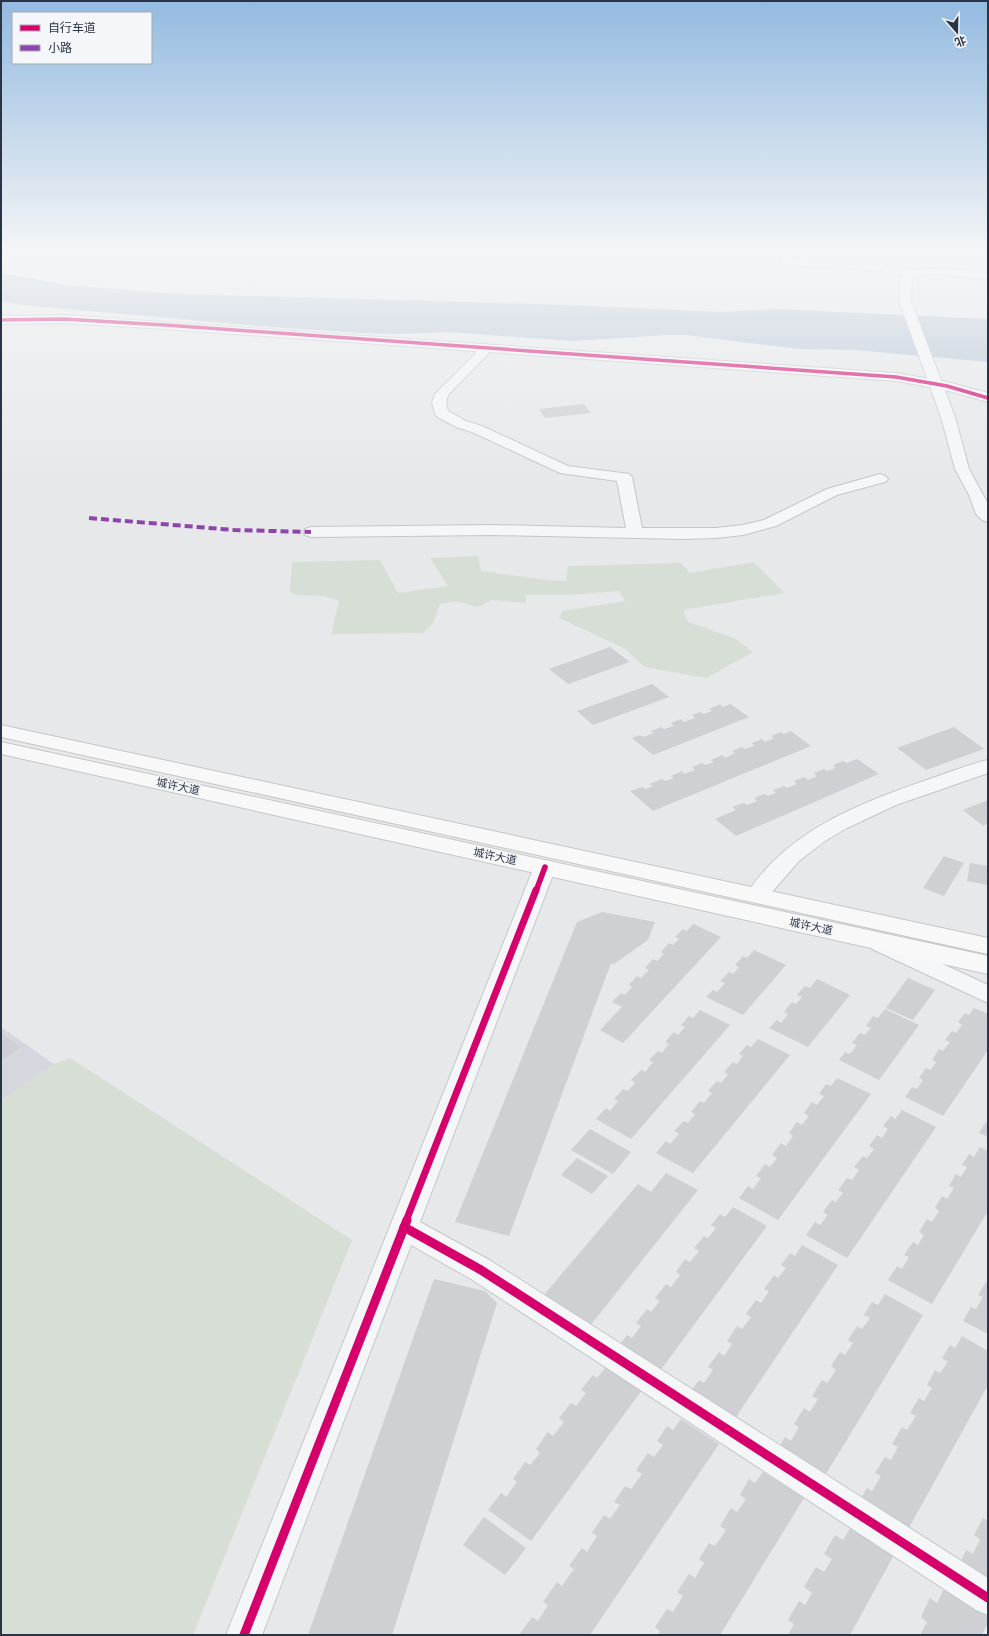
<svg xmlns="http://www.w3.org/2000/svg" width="989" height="1636" viewBox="0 0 989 1636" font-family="Signika,'Noto Sans SC',sans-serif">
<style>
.built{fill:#d4d7dd}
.green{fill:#d6ded6}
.water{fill:#b4c4d5}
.building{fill:#ced0d3}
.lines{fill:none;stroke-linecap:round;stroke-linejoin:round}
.street-casing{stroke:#c4c6c8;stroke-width:2}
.secondary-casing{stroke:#c4c6c8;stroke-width:2}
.street{fill:#f5f6f7;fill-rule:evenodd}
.secondary{fill:#f8f8f8;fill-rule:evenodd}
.quiet{stroke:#8e44ad;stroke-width:4;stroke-dasharray:8 4;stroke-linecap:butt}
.cycleway-far3-casing{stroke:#f4f6f9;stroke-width:5}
.cycleway-far2-casing{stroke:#f4f6f9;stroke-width:8}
.cycleway-far1-casing{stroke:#f4f6f9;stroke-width:10}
.cycleway-casing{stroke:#f4f6f9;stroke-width:12}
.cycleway-far3{stroke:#d6006c;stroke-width:3.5}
.cycleway-far2{stroke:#d6006c;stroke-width:5.5}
.cycleway-far1{stroke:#d6006c;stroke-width:7}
.cycleway{stroke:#d6006c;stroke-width:9}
.labels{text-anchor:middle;stroke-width:3;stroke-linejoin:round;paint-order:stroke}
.street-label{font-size:11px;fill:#2b3445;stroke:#f4f6f9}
</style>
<rect width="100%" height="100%" fill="#e6e8ea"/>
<path class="built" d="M1 1027 54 1064 1 1101Z"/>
<g class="green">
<path d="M478 556 481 571 548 580 566 581 568 566 681 563 690 573 754 562 784 593 683 610 688 622 736 639 753 652 706 678 645 667 624 648 559 618 562 611 625 601 619 591 566 595H526V603L492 600 478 607 455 601 440 604 433 624 423 633 331 634 339 601 324 596 295 595 290 592 292 562 380 560 398 593 448 586 430 558Z"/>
<path d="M70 1058 352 1240 193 1635H1V1101L54 1064Z"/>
</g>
<path class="water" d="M1 273 73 286 179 294 569 305 720 312 774 309 988 319V362L855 350 799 349 686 335H666L574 341 448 332 396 334 362 333 271 327 22 305 1 301Z"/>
<g class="building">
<path d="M584 404 591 413 545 418 539 409Z"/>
<path d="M610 647 630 662 568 684 549 669Z"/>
<path d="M652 684 669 697 593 725 577 711Z"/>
<path d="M720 704 723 707 730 704 749 717 653 755 632 738 640 735 643 737 654 733 651 731 661 727 664 729 674 726 671 723 681 719 684 722 695 718 692 715 700 712 704 714 712 711 709 709Z"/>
<path d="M954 727 984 749 926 770 897 748Z"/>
<path d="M791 731 811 746 653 811 630 791 642 787 646 789 653 786 649 784 662 779 666 781 674 778 671 776 682 771 684 774 695 770 692 767 702 763 706 765 714 762 711 760 722 755 725 758 735 753 732 751 742 747 745 749 754 746 752 743 762 739 765 742 774 738 771 736 781 732 784 734Z"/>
<path d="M857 759 879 774 736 836 715 819 736 810 732 807 744 803 747 805 757 801 754 798 764 794 768 796 776 793 773 790 784 786 787 788 797 784 794 781 804 777 808 780 817 776 814 773 824 769 827 771 836 768 833 765 843 761 847 763Z"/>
<path d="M988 800V823L983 826 963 810Z"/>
<path d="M944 856 964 863 944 896 923 888Z"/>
<path d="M970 863 988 866V885L967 881Z"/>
<path d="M602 912 655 922 648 940 614 964 611 963 509 1236 455 1222 577 922Z"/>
<path d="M693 924 721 937 623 1043 600 1030 622 1007 612 1002 621 993 625 995 632 987 629 985 637 976 641 978 649 970 645 968 653 959 657 961 664 954 661 952 669 943 673 945 679 939 675 937 683 929 687 931Z"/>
<path d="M754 950 786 965 743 1015 706 997 713 990 717 992 725 983 720 981 729 972 733 974 739 967 735 965 743 956 747 958Z"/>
<path d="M908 978 935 990 913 1020 886 1008Z"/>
<path d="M817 979 850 995 808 1047 769 1028 777 1020 781 1023 788 1014 784 1012 792 1002 796 1004 802 997 797 995 805 986 810 988Z"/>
<path d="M974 1008 988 1014V1050L943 1116 905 1097 912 1087 917 1089 923 1080 919 1078 926 1068 931 1070 936 1062 932 1060 939 1049 943 1051 950 1042 945 1040 952 1031 956 1033 962 1025 958 1022 965 1013 969 1015Z"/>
<path d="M885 1009 919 1025 879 1080 839 1060 845 1052 850 1054 857 1045 852 1043 860 1033 865 1035 871 1028 866 1026 873 1016 878 1018Z"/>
<path d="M700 1010 730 1025 631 1139 596 1119 606 1108 610 1111 618 1101 614 1099 623 1089 628 1091 635 1083 631 1080 641 1070 645 1072 653 1062 649 1060 658 1051 662 1053 669 1044 665 1042 674 1032 678 1035 685 1027 681 1025 689 1016 693 1018Z"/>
<path d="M1 1033 21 1047 1 1061Z"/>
<path d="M758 1039 790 1055 693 1173 656 1153 666 1141 670 1144 679 1134 674 1131 684 1121 688 1123 695 1114 691 1112 700 1101 704 1103 712 1093 708 1091 717 1081 721 1083 728 1075 724 1072 733 1062 737 1064 743 1056 739 1054 747 1045 751 1047Z"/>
<path d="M837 1078 871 1094 778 1220 739 1198 748 1186 753 1189 761 1178 756 1176 765 1164 770 1167 777 1158 772 1155 781 1143 786 1146 793 1136 789 1133 797 1122 802 1125 809 1116 804 1113 812 1102 817 1105 824 1096 819 1094 826 1084 831 1086Z"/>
<path d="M902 1110 936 1127 847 1258 806 1235 815 1222 820 1225 828 1215 823 1212 832 1200 836 1202 843 1193 838 1190 847 1178 852 1180 859 1170 854 1167 863 1156 867 1158 874 1149 869 1146 877 1135 882 1138 888 1129 883 1126 891 1116 895 1119Z"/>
<path d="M986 1122 988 1123V1137L979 1133Z"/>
<path d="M590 1129 631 1152 613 1174 571 1150Z"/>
<path d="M980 1147 988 1151V1211L932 1304 888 1280 897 1266 902 1269 909 1257 904 1255 913 1242 918 1245 924 1235 919 1232 927 1219 932 1222 939 1211 935 1208 942 1196 947 1199 954 1188 949 1186 956 1174 961 1177 967 1167 962 1165 969 1154 974 1157Z"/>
<path d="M577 1158 608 1176 592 1194 561 1175Z"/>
<path d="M666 1173 698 1190 590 1326 543 1296 638 1184 651 1192Z"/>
<path d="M733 1207 767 1226 657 1375 616 1350 627 1335 632 1338 641 1326 636 1323 647 1309 651 1312 660 1301 655 1298 666 1284 671 1287 680 1275 676 1272 685 1259 690 1262 699 1251 694 1248 704 1236 708 1238 716 1228 711 1225 720 1214 725 1217Z"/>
<path d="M802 1245 838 1265 732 1423 688 1395 699 1380 704 1383 713 1370 708 1367 719 1352 724 1356 732 1344 727 1341 737 1326 742 1329 751 1317 746 1314 756 1300 761 1303 769 1291 764 1289 774 1275 778 1278 786 1268 781 1265 790 1253 795 1256Z"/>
<path d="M434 1279 485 1291 497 1303 392 1635H308Z"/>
<path d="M986 1282 988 1283V1334L963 1321 971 1307 976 1309 983 1297 978 1295Z"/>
<path d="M885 1294 923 1315 821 1482 775 1454 785 1437 791 1441 799 1427 794 1424 804 1408 810 1412 818 1399 812 1396 822 1380 827 1383 836 1370 831 1366 840 1352 845 1355 853 1343 848 1340 857 1326 862 1329 870 1318 864 1315 872 1302 878 1305Z"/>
<path d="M962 1336 988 1351V1385L905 1535 857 1505 867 1488 872 1491 881 1476 875 1473 885 1457 891 1460 898 1447 892 1444 902 1427 907 1430 916 1416 910 1413 919 1398 924 1401 932 1388 927 1385 935 1370 940 1373 948 1362 942 1358 950 1345 955 1348Z"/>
<path d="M606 1367 642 1390 531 1541 488 1510 501 1493 506 1497 517 1482 513 1479 525 1462 530 1465 540 1453 536 1449 548 1432 553 1436 564 1422 559 1418 571 1403 576 1406 586 1393 581 1390 593 1375 597 1378Z"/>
<path d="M681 1419 719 1444 590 1635H519L532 1617 538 1621 548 1605 543 1602 557 1582 562 1586 574 1569 569 1566 582 1548 587 1552 597 1536 592 1533 604 1515 610 1519 620 1505 614 1502 625 1486 631 1489 642 1474 636 1470 648 1453 654 1457 663 1445 657 1441 667 1426 673 1430Z"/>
<path d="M763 1472 804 1498 720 1635H658L660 1631 655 1627 667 1609 673 1612 683 1596 677 1592 689 1574 695 1578 704 1563 699 1559 709 1543 715 1546 726 1530 720 1526 731 1508 737 1512 746 1499 740 1495 749 1479 755 1483Z"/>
<path d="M484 1517 526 1548 505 1575 463 1545Z"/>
<path d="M983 1518 988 1521V1588L957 1569 966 1550 973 1554 980 1539 974 1535Z"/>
<path d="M852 1525 895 1553 850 1635H788L794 1624 788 1620 799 1601 805 1605 812 1593 804 1587 816 1567 824 1572 832 1559 824 1554 835 1535 843 1540Z"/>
<path d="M944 1589 988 1617V1622L982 1635H920L927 1622 921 1617 930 1598 937 1603Z"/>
</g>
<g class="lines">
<g class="street-casing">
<g id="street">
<path d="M783 252H795L792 259 881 265 916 270 945 268 988 274V280C968 278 930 269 912 279L911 301 955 417 969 469 988 504V522L982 520 976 514 969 495 955 469 941 417 899 301 900 278 903 275 881 271 785 265 779 262Z"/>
<path d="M484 344 490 348 488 354 448 395 446 403 448 411 466 421 482 426 568 466 629 474 632 477 642 528H716L743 525 764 520 827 489 880 474 885 476 888 479 885 482 837 495 776 526 743 535 716 538 683 539 492 535 311 537 305 535 303 532 305 529 311 527 492 525 626 528 617 481 560 473 472 432 456 427 436 416 432 403 435 394 476 353 479 345Z"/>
<path d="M988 760V773L896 805 847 828 825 841 799 861 765 900 757 902 749 900 746 895C786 832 857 804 924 781 945 774 966 765 988 760Z"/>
<path d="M545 860 553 862 556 867 420 1222 491 1261 988 1578V1615L976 1610 471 1279 411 1245 262 1635H226L534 867 537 862Z"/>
<path d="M880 935 988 985V1003L872 949 868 943 872 937Z"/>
</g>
</g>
<g class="secondary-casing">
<g id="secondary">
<path d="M63 315 896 373 947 382 988 393V402L945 390 896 381 165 329 63 323 1 324V316Z"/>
<path d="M1 725 988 938V954L1 737Z"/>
<path d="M1 742 988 956V974L1 754Z"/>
</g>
</g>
<use href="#street" class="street"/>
<use href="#secondary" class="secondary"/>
<path class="quiet" d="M89 518 234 530 311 532"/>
<g class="cycleway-far3-casing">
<path id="cycleway-far3" d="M1 320 63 319 165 325 896 377 947 386 988 398"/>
</g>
<g class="cycleway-far2-casing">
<path id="cycleway-far2" d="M536 891 545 867"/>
</g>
<g class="cycleway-far1-casing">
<path id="cycleway-far1" d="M406 1221 536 890"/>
</g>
<g class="cycleway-casing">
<g id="cycleway">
<path d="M404 1227 481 1270 988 1598"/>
<path d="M244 1635 407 1220"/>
</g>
</g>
<use href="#cycleway-far3" class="cycleway-far3"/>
<use href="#cycleway-far2" class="cycleway-far2"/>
<use href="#cycleway-far1" class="cycleway-far1"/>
<use href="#cycleway" class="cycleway"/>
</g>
<linearGradient id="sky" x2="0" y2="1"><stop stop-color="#93bae0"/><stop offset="0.52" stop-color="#f4f5f6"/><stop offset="1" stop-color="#f4f5f6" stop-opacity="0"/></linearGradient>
<rect width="989" height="481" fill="url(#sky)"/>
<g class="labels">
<g class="street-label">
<text transform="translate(178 786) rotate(12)" y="4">城许大道</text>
<text transform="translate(495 856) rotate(12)" y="4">城许大道</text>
<text transform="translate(811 926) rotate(12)" y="4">城许大道</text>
</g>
</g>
<rect width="989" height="1636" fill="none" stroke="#2b3445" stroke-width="4"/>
<rect x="12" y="12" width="140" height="52" fill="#f4f6f9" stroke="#a4a8b1"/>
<rect x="20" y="25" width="20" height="6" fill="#d6006c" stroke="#a4a8b1"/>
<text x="48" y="32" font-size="12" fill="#2b3445">自行车道</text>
<rect x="20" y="45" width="20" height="6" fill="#8e44ad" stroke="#a4a8b1"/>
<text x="48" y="52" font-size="12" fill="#2b3445">小路</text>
<g transform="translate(957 32) rotate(160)" stroke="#f4f6f9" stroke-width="3" paint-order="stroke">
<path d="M0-3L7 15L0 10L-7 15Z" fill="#2b3445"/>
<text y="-6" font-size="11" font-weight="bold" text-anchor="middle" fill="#2b3445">北</text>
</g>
</svg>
